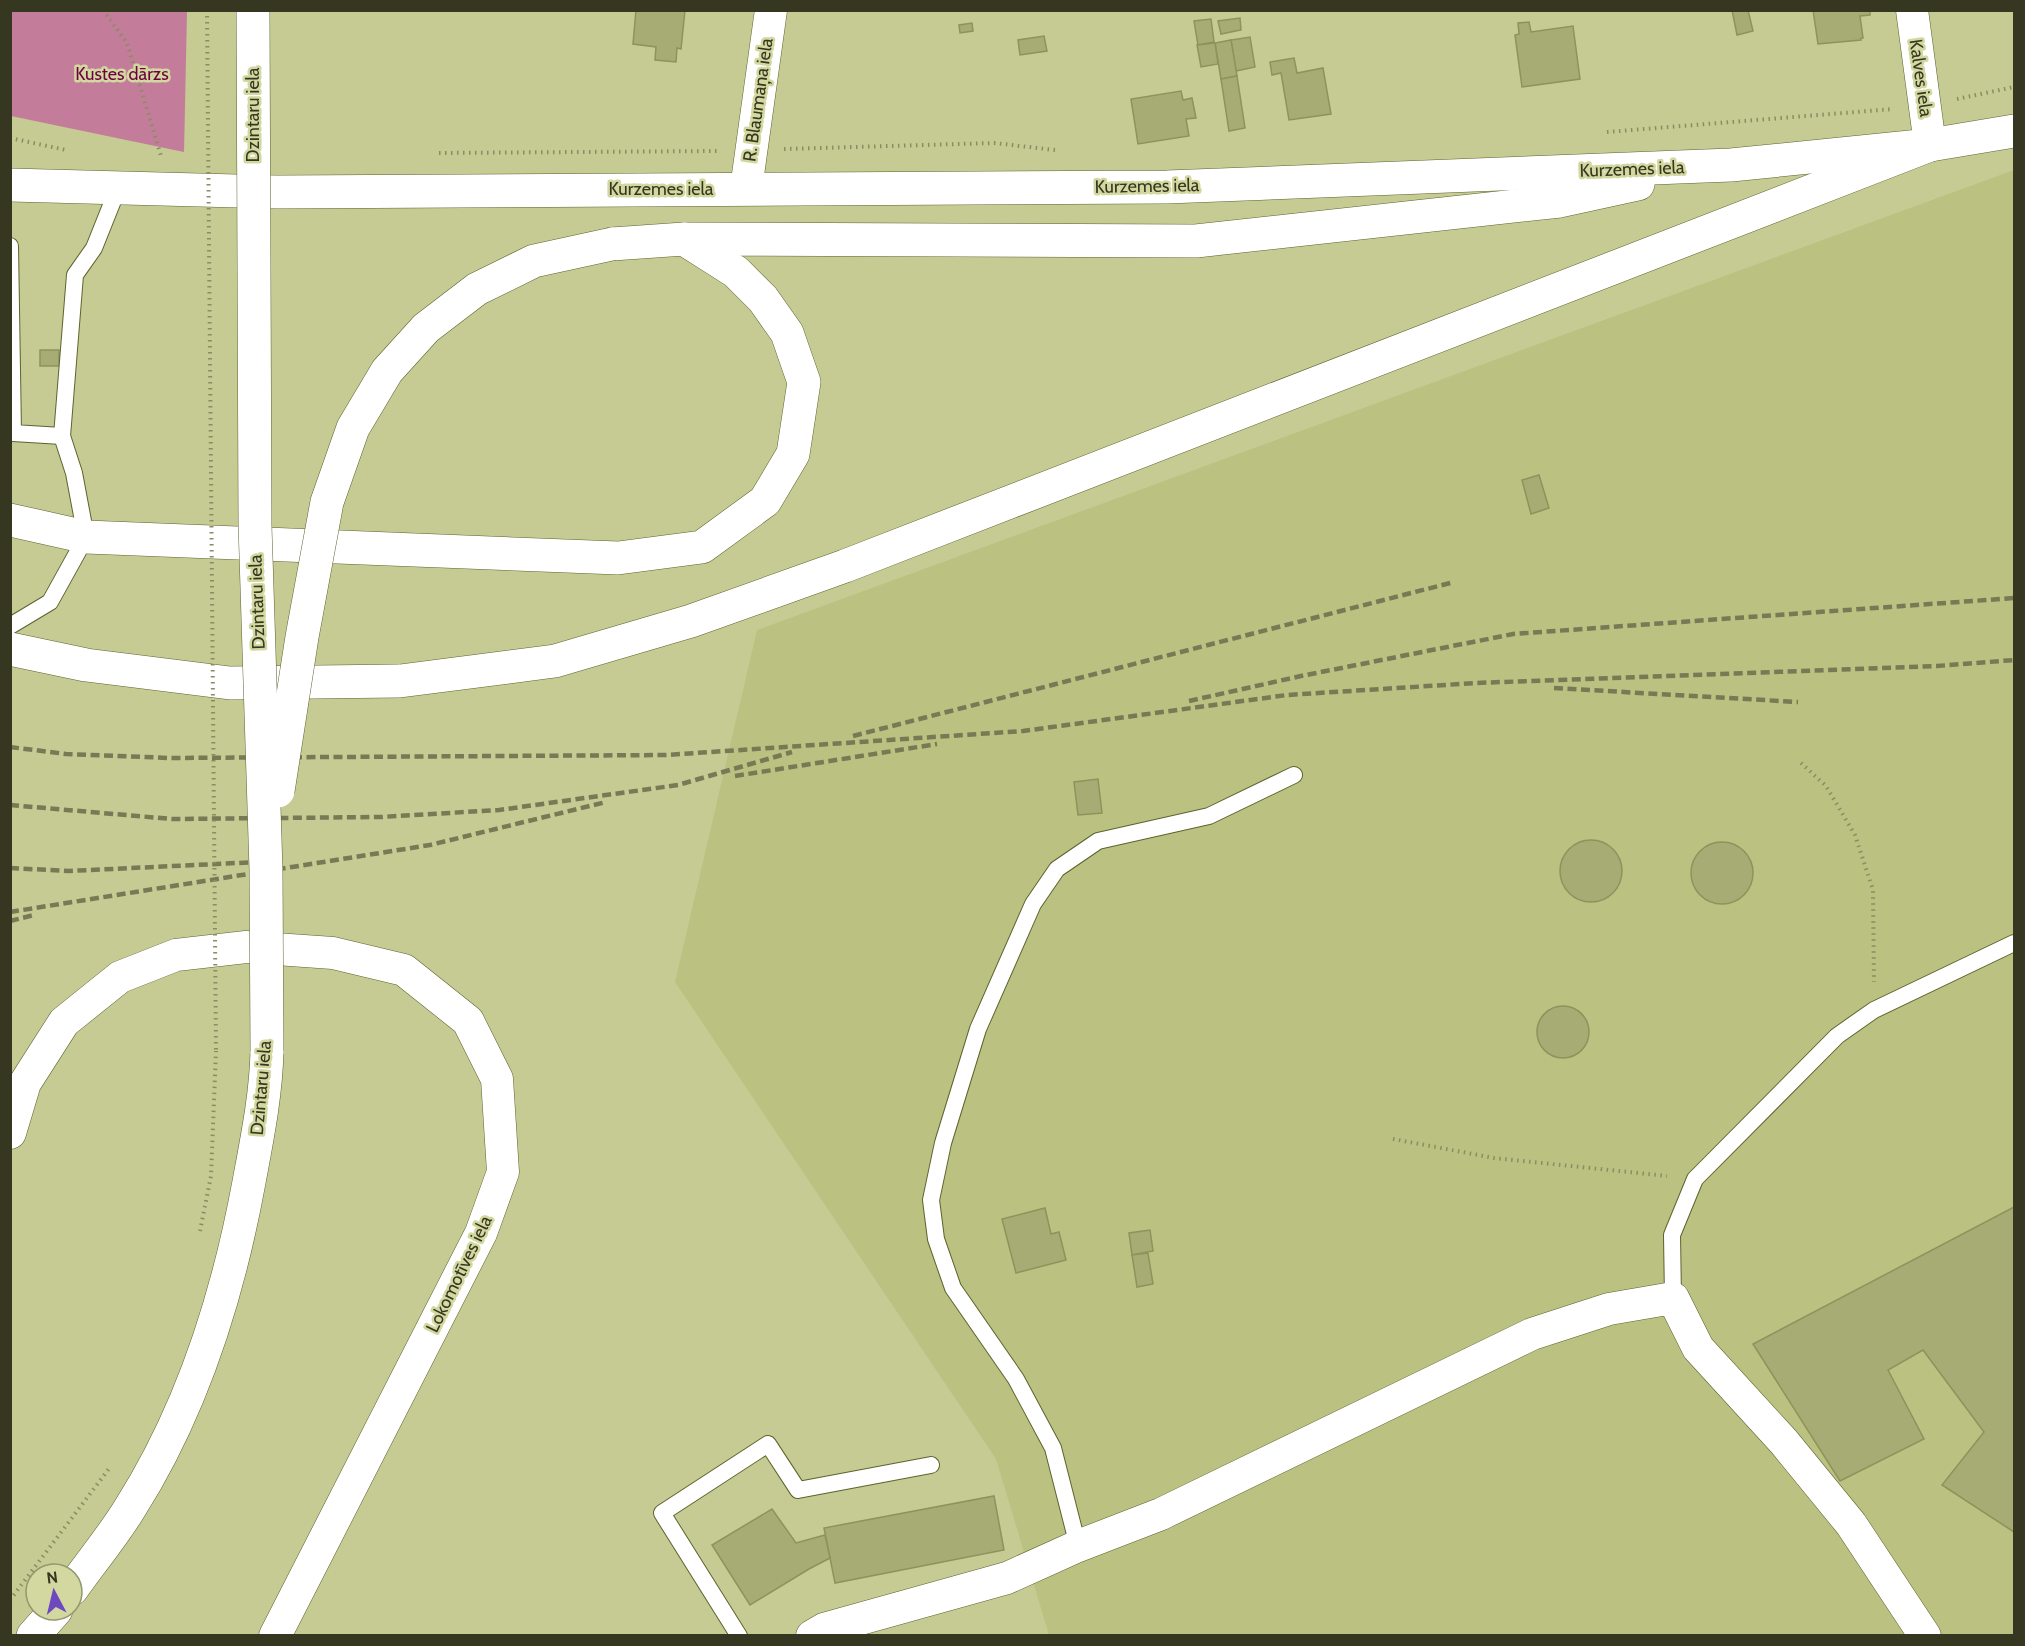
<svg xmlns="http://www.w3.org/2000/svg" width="2025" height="1646" viewBox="0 0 2025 1646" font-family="Cabin,sans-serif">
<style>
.built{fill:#bbc180}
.green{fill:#c37c9a}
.building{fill:#a6ac74;stroke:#8d935b;stroke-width:1.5}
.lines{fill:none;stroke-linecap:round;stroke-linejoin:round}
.lane-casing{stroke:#5e632d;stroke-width:18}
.street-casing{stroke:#5e632d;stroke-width:33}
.highway-casing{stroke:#5e632d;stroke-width:34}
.path{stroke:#898d62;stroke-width:4;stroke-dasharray:1.5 4.5;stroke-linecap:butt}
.lane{stroke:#fff;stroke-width:16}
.street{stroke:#fff;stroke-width:32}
.highway{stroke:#fff;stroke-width:33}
.rail{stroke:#777a54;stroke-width:4.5;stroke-dasharray:9 4.5;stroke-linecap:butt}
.highway-bridge-casing{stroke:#5e632d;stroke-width:34;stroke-linecap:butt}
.path-bridge{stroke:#898d62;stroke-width:4;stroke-dasharray:1.5 4.5;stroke-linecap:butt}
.highway-bridge{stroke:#fff;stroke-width:33}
.labels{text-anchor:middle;stroke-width:5;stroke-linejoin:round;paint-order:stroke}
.park-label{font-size:18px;fill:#6f0042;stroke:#d2d89f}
.street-label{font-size:18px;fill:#353720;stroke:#d2d89f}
</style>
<rect width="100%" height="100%" fill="#c5cb92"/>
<path class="built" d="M2014 170V1635H1049L996 1459 675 982 757 630Z"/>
<path class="green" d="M11 10 187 11 184 152 11 116Z"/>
<g class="building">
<path d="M636 10H685L681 49 677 48 676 62 655 60 656 47 633 44Z"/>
<path d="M1732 10H1748L1753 31 1737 35Z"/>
<path d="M1813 10H1870V15L1860 16 1863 38H1861V40L1818 44Z"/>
<path d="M1240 18 1241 30 1221 34 1218 21Z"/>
<path d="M1211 19 1214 42 1198 45 1194 21Z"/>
<path d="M1529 22 1531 32 1573 26 1580 79 1522 87 1515 35 1519 34 1518 23Z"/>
<path d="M972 23 973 31 960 33 959 25Z"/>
<path d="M1044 36 1047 51 1020 55 1018 40Z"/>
<path d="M1250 37 1255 67 1236 71 1231 40Z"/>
<path d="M1231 40 1237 76 1221 79 1215 43Z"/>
<path d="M1215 43 1218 64 1201 67 1197 45Z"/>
<path d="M1294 58 1297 73 1323 68 1331 114 1289 120 1281 73 1272 75 1270 62Z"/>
<path d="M1237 76 1245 128 1229 131 1221 79Z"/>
<path d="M1181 91 1183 100 1192 98 1196 118 1186 119 1189 136 1138 144 1131 99Z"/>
<rect x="40" y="350" width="19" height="16"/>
<path d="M1539 475 1549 508 1531 514 1522 480Z"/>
<path d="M1098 779 1102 813 1078 815 1074 782Z"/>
<circle cx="1591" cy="871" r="31"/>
<circle cx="1722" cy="873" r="31"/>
<circle cx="1563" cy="1032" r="26"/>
<path d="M2014 1207V1532L1942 1485 1984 1432 1923 1350 1888 1370 1924 1439 1840 1481 1753 1344Z"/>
<path d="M1045 1208 1051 1234 1059 1232 1066 1260 1016 1273 1002 1219Z"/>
<path d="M1150 1230 1153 1251 1132 1255 1129 1233Z"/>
<path d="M1148 1253 1153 1284 1137 1287 1132 1255Z"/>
<path d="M994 1496 1004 1550 835 1583 824 1528Z"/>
<path d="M772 1509 796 1543 825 1535 830 1558 809 1569 750 1605 712 1545Z"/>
</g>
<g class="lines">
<g class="lane-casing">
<g id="lane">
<path d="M10 246 13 433 62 436 74 473 86 537 50 602 10 626"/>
<path d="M62 436 75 275 94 248 118 188"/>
<path d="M1673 1298 1672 1235 1695 1179 1837 1036 1874 1010 2014 943"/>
<path d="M1078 1546 1053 1448 1016 1379 953 1288 936 1239 931 1200 943 1143 978 1029 1033 904 1057 869 1098 841 1209 816 1294 775"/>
<path d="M739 1636 662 1513 768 1444 798 1490 931 1465"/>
</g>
</g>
<g class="street-casing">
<g id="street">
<path d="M1912 10 1930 145"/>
<path d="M746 189 771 10"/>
<path d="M10 1133 25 1083 64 1022 120 977 176 955 246 947 333 953 404 970 468 1021 497 1079 503 1172 481 1233 275 1636"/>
<path d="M812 1636 824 1629 1007 1578 1078 1546 1161 1514 1532 1334 1609 1309 1673 1298 1698 1348 1784 1442 1851 1524 1925 1636"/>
</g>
</g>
<g class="highway-casing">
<g id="highway">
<path d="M10 185 277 192 1167 187 1731 165 1930 145 2014 131"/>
<path d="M612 244 684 239 1196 241 1560 201 1638 184"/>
<path d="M10 520 86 537 618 558 702 547 765 501 793 454 804 382 787 333 763 299 736 272 684 239"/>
<path d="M10 649 86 665 230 683 400 681 555 661 691 621 845 566 1930 145"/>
<path d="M72 1589C91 1562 113 1536 130 1508 193 1409 228 1296 249 1182 257 1139 266 1095 267 1051"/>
<path d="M33 1636 56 1610"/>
</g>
</g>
<g class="path">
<path d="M103 10 127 43 161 156"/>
<path d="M1957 99 2014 87"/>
<path d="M1607 132 1893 109"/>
<path d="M10 138 66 150"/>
<path d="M784 149 994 143 1055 150"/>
<path d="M439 153 717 151"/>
<path d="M1801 763 1826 786 1855 835 1873 890 1874 982"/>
<path d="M1393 1139 1494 1158 1667 1176"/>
<path d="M200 1231 211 1176 216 1051"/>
<path d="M10 1600 111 1466"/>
</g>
<use href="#lane" class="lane"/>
<use href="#street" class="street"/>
<use href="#highway" class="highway"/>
<g class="rail">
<path d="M1554 688 1798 702"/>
<path d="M1189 701 1301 676 1513 634 2014 598"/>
<path d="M853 736 1454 582"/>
<path d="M10 747 66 754 170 758 666 755 1023 731 1287 695 1476 683 1937 666 2014 660"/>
<path d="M735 776 937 744"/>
<path d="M10 805 172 819 381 817 499 810 678 785 792 752"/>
<path d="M10 868 69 871 279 861"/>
<path d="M10 912 430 845 606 802"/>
<path d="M10 921 34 915"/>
</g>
<g class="highway-bridge-casing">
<g id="highway-bridge">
<path d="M253 10 255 525 266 870 267 1051"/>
<path d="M278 791 302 637 327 502 353 428 387 371 426 328 477 289 534 261 612 244"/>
</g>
</g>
<path class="path-bridge" d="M207 10 216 1051"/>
<use href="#highway-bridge" class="highway-bridge"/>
</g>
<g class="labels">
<g class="park-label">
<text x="122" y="80">Kustes dārzs</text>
</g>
<g class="street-label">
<text transform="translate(1921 78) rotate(82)" y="6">Kalves iela</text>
<text transform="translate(758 100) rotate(-82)" y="6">R. Blaumaņa iela</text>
<text transform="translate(253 115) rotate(-90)" y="6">Dzintaru iela</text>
<text transform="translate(1632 169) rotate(-2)" y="6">Kurzemes iela</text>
<text transform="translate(1147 186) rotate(-1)" y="6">Kurzemes iela</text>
<text x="661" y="195">Kurzemes iela</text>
<text transform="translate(257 602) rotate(-92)" y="6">Dzintaru iela</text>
<text transform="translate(261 1088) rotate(-85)" y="6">Dzintaru iela</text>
<text transform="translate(459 1274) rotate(-64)" y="6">Lokomotīves iela</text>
</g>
</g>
<rect width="2025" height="1646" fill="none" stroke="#353720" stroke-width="24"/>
<g transform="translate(54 1592) rotate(353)"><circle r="28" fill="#d2d89f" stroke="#93986c" stroke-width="1.5"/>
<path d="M0-4.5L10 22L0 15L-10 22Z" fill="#6d48c1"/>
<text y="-9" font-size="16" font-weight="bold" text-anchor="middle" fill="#353720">N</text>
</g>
</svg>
